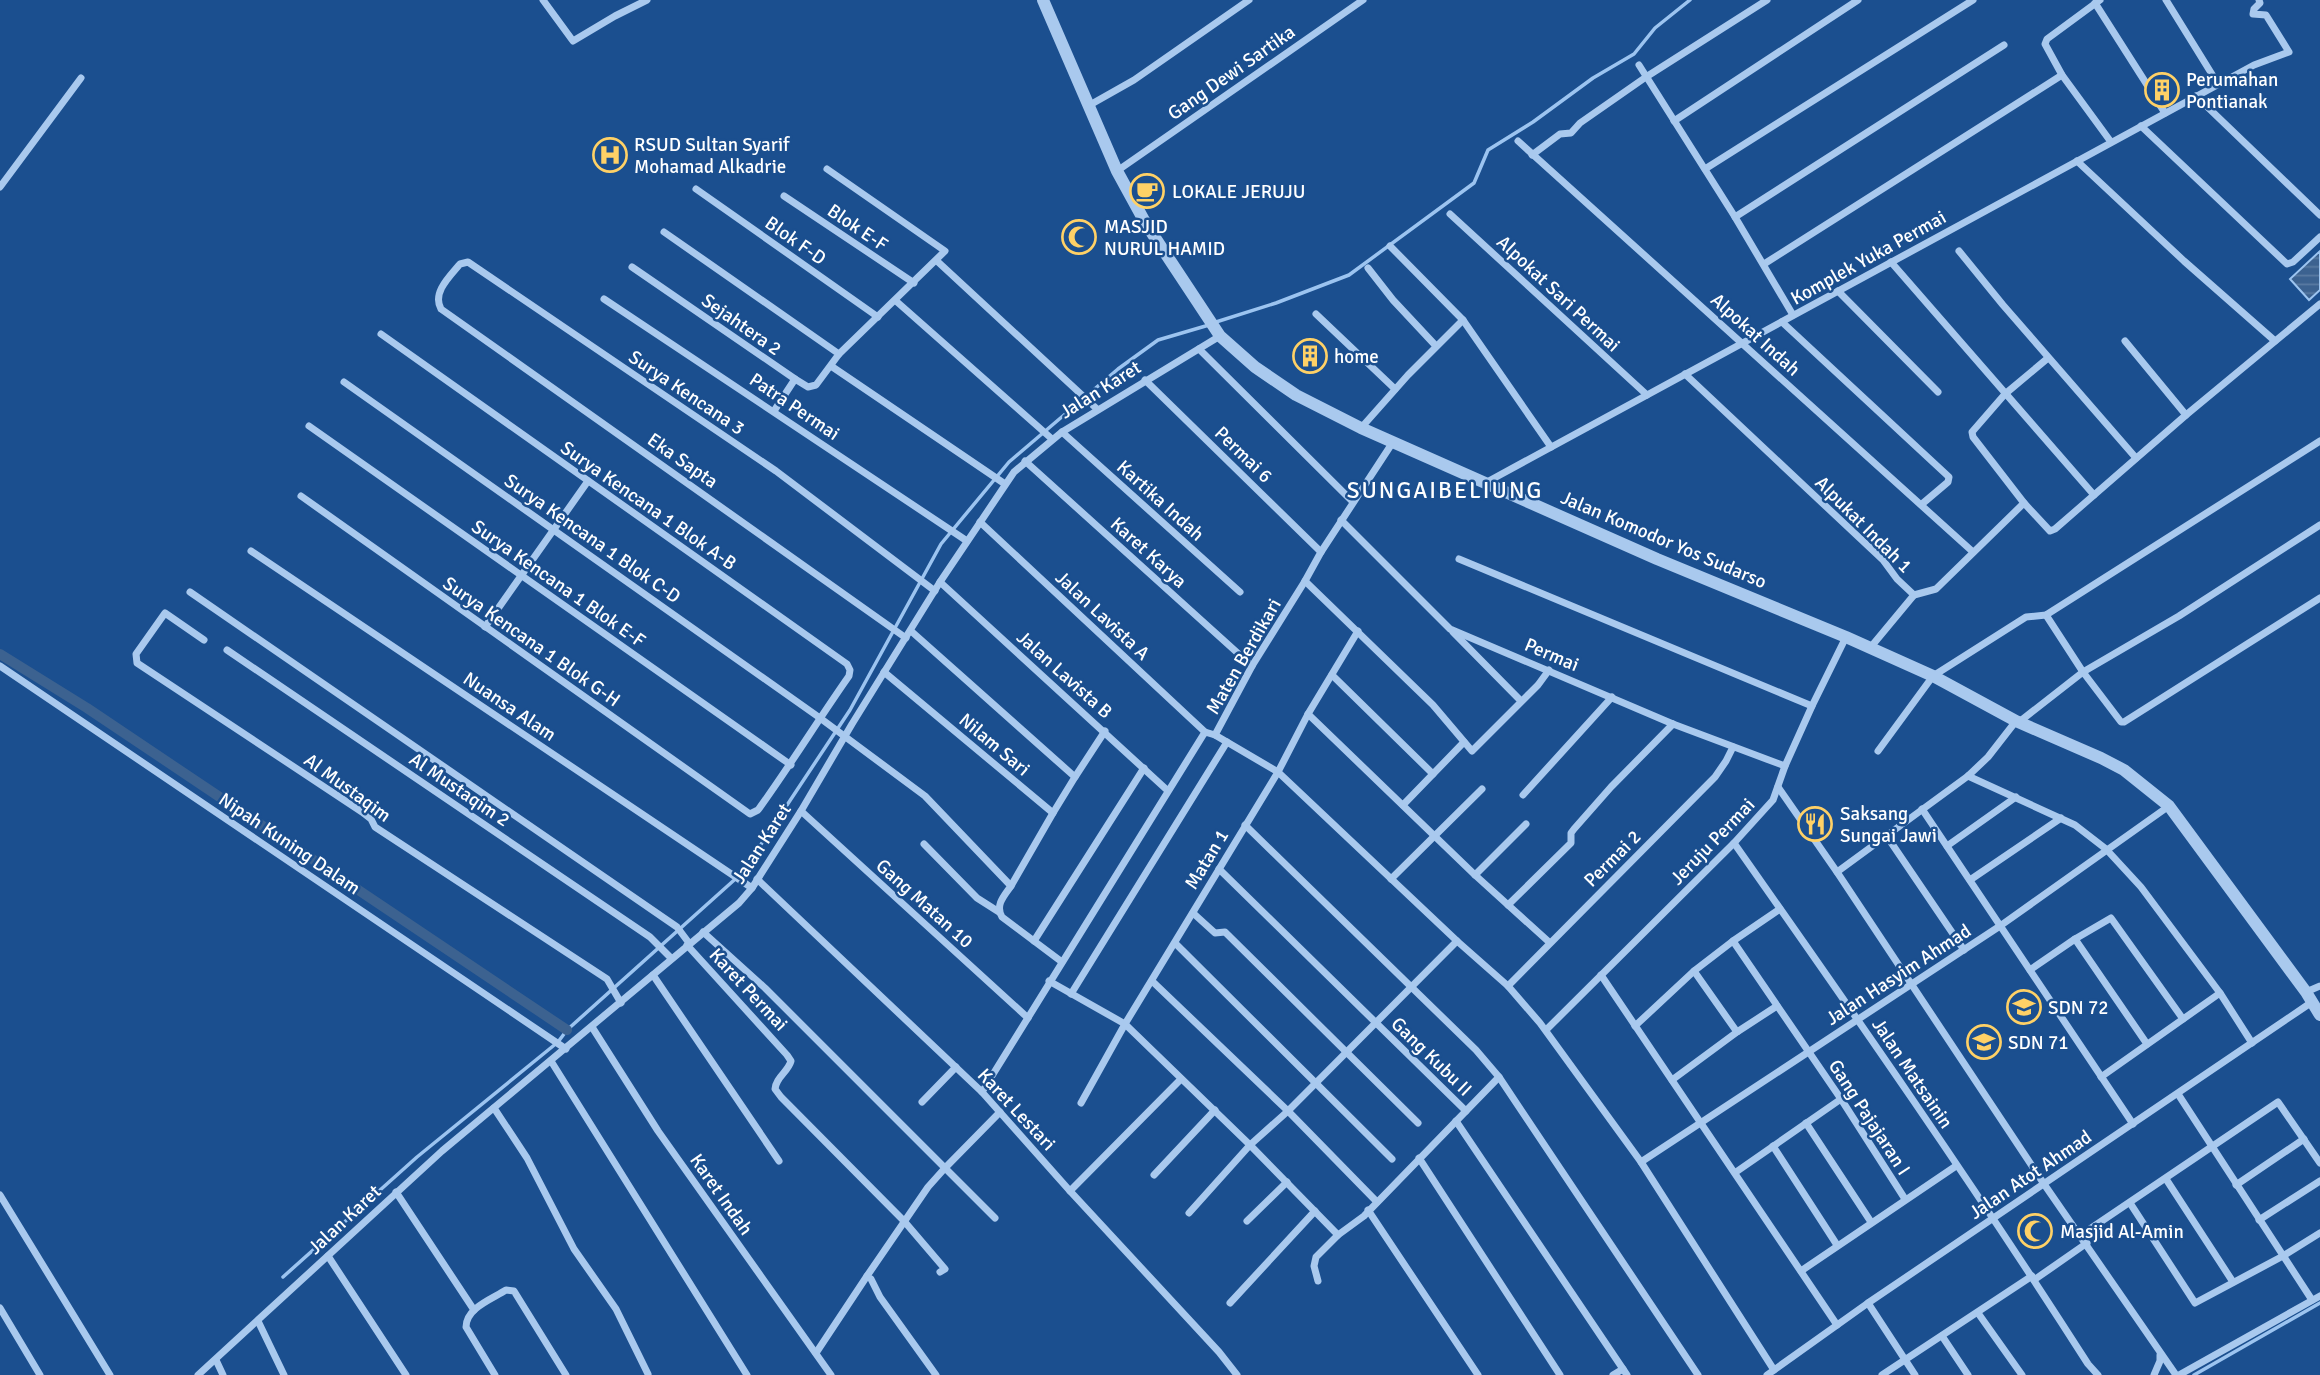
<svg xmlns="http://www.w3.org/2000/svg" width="2320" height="1375" viewBox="0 0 2320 1375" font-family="Signika,sans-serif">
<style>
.water{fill:url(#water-rules);stroke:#9cc4f0;stroke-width:2}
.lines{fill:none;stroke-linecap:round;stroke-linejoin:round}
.stream{stroke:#9cc4f0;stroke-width:3.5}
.canal{stroke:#3c6290;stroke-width:10}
.minor{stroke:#a9c9ee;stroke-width:7}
.tertiary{stroke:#a9c9ee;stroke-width:12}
.labels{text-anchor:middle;stroke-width:5;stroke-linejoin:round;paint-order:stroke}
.street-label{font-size:19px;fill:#fff;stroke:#1b4f8f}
.poi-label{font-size:19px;fill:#fff;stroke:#1b4f8f;text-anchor:start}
.quarter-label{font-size:23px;letter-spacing:2px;fill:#fff;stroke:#1b4f8f}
</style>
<defs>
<pattern id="water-rules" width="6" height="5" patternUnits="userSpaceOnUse" patternTransform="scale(1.75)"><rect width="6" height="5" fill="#3c6290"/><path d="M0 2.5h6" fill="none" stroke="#597aa1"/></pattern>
</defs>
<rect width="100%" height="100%" fill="#1b4f8f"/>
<path class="water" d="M2320 251V290L2309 300 2290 279Z"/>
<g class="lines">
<g class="stream">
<path d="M1216 322 1276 303 1349 275 1474 183 1488 150 1533 122 1593 78 1634 54 1655 28 1690 0"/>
<path d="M283 1277 417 1157 558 1042 567 1030 742 873 850 710 941 544 1009 462 1118 369 1158 340 1209 325"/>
<path d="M2194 1375 2320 1303"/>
</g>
<path class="canal" d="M0 654 87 708 567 1030"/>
<g class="minor">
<path d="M543 0 573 41 615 16 647 0"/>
<path d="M2100 0 2047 39 2045 44 2062 75 2111 142"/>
<path d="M2166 0 2218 84"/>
<path d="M2095 3 2165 113"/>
<path d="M1639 65 1735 217 1793 315"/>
<path d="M2196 96 2320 215"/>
<path d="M1088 106 1134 80 1249 0"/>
<path d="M1674 121 1858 0"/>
<path d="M2141 126 2287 264 2293 262 2320 237"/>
<path d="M1518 141 1973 552"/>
<path d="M1532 155 1560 134 1571 133 1580 123 1646 77 1767 0"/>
<path d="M2077 161 2184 261 2275 341"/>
<path d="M827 169 945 251 839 354"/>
<path d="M1705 169 1973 0"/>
<path d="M1117 171 1363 0"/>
<path d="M0 187 81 78"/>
<path d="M696 189 878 317"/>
<path d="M784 196 914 283"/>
<path d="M1450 214 1647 395"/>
<path d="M1735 217 2004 45"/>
<path d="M1390 246 1463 320 1551 447"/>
<path d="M1959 251 2003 305 2136 458"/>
<path d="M937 261 1097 409"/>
<path d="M1891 262 2094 495"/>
<path d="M1764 264 2062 75"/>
<path d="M632 267 795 379 808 387 816 385 839 354 664 232"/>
<path d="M1368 268 1393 300 1436 346"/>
<path d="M1838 291 1938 392"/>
<path d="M604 299 967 541"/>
<path d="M896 301 1052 439"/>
<path d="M1316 314 1395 389"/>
<path d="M1782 322 1949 477 1948 482 1922 504"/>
<path d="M2125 341 2186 415"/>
<path d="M1199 349 1352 501"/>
<path d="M2048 358 2005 394 1972 432 1973 437 2024 503 2050 531 2055 529 2186 415 2320 304"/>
<path d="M831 366 1005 484"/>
<path d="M1685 374 1883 560 1897 579 1914 595 1936 589 2024 503"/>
<path d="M1145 380 1321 552"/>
<path d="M344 382 820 718 925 796 1011 886C1004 896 995 905 1002 917L1062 962"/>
<path d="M774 411 795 379"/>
<path d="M309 426 791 765"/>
<path d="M1361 428 1408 375 1463 320"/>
<path d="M1062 432 1240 592"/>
<path d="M1025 461 1252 666"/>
<path d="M1487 482 2254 65 2289 52 2266 15 2253 14 2254 9 2260 3 2259 0"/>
<path d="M301 496 750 814 758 810C790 766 818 720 849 676L850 670 847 664 381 334"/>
<path d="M1341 520 1450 629 1673 724 1785 766"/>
<path d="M980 522 1205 732"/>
<path d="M251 551 752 888"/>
<path d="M1459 559 1812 706"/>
<path d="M1305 581 1433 705 1472 751 1538 685 1549 670"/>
<path d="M940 582 1167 790"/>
<path d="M190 592 677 927 689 943"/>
<path d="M2046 615 2083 672 2121 722H2124L2320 598"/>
<path d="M485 627 588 481"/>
<path d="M911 631 1075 777 1105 731"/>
<path d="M1453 632 1521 701"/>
<path d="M906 638 441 309C432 293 449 277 460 264L468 262 776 471 935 591"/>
<path d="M204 640 165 613 136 654 137 663 362 812 371 819 375 827 607 979 621 1003"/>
<path d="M1870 648 1914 595"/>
<path d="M227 650 650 937 671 958"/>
<path d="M0 666 566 1049"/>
<path d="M884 672 1053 813 1075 777"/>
<path d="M1332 675 1433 774"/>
<path d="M1308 714 1475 875 1549 942"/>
<path d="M2019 722 2083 672 2179 616 2320 525"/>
<path d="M1215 735 1278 772 1457 941 1508 986 1540 1023 1641 1162 1774 1370"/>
<path d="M1878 751 1933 676 2026 617 2046 615 2320 441"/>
<path d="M1968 776 2075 825 2106 849 2141 887 2220 993 2252 1043"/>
<path d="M1778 787 1837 872 2044 1184 2176 1375"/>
<path d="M1523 795 1612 697"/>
<path d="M1403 805 1464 742"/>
<path d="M1922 809 2133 1124"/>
<path d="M801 811 1028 1018"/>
<path d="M1245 825 1476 1050 1499 1077 1698 1375"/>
<path d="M1886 835 1964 950"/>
<path d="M1734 843C1855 1015 1975 1187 2088 1364L2098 1375"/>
<path d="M924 844 977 898 999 912"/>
<path d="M1947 846 2016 797"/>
<path d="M1219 869 1466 1111"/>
<path d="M1837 872 1968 776 1988 757 2016 721"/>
<path d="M1475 875 1526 824"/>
<path d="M757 879 982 1092 1070 1191 1219 1352 1237 1375"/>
<path d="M1391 879 1482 789"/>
<path d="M1970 880 2061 818"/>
<path d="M1011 886 1053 813"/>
<path d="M1508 905 1571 843V833L1574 829 1611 787 1673 724"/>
<path d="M1193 913 1215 933 1225 932 1418 1123"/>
<path d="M703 932 765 988 945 1168 928 1187 867 1276 871 1279 880 1297 936 1375"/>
<path d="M2075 939 2147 1044"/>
<path d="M1034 941 1144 768"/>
<path d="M1733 941 1841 1099 1905 1199"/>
<path d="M1175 943 1392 1159"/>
<path d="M687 945 787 1055 791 1061C788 1072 776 1077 775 1089L781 1097 904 1221 945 1269 940 1272"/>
<path d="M2030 970 2075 939 2111 918 2183 1019"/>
<path d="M1694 971 1737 1032"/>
<path d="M653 975 779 1161"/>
<path d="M1601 975 1837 1325"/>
<path d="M1049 981 1125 1024 1250 1145 1338 1235"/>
<path d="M1152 981 1288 1111 1377 1202"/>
<path d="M1508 986 1715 777 1726 761 1733 747"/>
<path d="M2306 992 2320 986"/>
<path d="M1071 994 1227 742"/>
<path d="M1635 1026 1694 971 1733 941 1780 909"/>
<path d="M592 1027 658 1131 831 1375"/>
<path d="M1546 1030 1734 843 1773 800 1785 766 1812 706 1846 637"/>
<path d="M551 1061 747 1375"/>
<path d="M2101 1077 2220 993"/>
<path d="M1672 1080 1737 1032 1777 1006"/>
<path d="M982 1092 1205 732 1215 735 1252 666 1305 581 1321 552 1393 442"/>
<path d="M2178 1094 2312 1300"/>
<path d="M922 1102 956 1067"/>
<path d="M1081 1103 1125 1024 1278 772 1308 714 1358 631"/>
<path d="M494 1108 527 1158 574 1249 616 1309 648 1374"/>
<path d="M1456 1121 1627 1375"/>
<path d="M1806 1123 1871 1222"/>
<path d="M1773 1146 1837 1245"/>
<path d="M1419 1158 1560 1375"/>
<path d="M1641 1162 2000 926 2169 806"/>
<path d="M1736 1172 1841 1099"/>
<path d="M1154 1175 1215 1110"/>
<path d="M2166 1179 2233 1282"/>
<path d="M2236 1185 2304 1139"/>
<path d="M1070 1191 1181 1079"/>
<path d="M396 1192 474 1310"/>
<path d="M0 1195 110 1375"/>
<path d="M2130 1203 2195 1303 2283 1256 2320 1233"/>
<path d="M1368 1210 1478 1375"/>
<path d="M1189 1213 1250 1145 1288 1111 1457 941"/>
<path d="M995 1218 945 1168 1000 1112"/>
<path d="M2259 1220 2320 1181"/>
<path d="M1247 1221 1287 1182"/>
<path d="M2081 1235 2278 1102 2320 1163"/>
<path d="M328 1256 406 1375"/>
<path d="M1801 1271 1956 1166"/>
<path d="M2034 1280 2087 1243"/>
<path d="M1318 1281 1314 1266 1316 1257 1338 1235 1364 1216 1499 1077"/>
<path d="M1230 1303 1315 1211"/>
<path d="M1868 1303 1915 1375"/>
<path d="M0 1308 40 1375"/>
<path d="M1978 1313 2022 1375"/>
<path d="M258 1321 284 1375"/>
<path d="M1942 1336 1968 1375"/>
<path d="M816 1353 867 1276"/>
<path d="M216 1360 223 1375"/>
<path d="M198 1375 442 1151 739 903 752 888 801 811 852 724 940 582 1014 472 1062 432 1220 336"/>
<path d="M495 1375 466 1327C466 1308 492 1299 506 1290L514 1291 566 1375"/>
<path d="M1613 1375 1623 1369"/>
<path d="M1767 1375 1868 1303 2312 1002"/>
<path d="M1882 1375 2032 1276"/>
<path d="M2154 1375 2160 1361V1355"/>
<path d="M2179 1375 2320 1296"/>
</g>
<path class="tertiary" d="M1043 0 1117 171 1146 224 1220 336 1255 367 1296 395 1361 428 1657 559 1846 637 1933 676 2016 721 2101 758 2124 770 2169 806 2306 992 2320 1015"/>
</g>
<defs>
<g id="building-ring" transform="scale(1.75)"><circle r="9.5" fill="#1b4f8f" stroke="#ffd166" stroke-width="1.5"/><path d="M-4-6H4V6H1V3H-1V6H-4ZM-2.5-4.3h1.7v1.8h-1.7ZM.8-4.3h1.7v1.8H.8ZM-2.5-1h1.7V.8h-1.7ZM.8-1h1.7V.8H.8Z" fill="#ffd166"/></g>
<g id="hospital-ring" transform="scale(1.75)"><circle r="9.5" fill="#1b4f8f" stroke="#ffd166" stroke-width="1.5"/><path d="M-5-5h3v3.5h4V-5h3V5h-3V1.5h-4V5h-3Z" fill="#ffd166"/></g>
<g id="cafe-ring" transform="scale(1.75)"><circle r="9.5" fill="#1b4f8f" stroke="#ffd166" stroke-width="1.5"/><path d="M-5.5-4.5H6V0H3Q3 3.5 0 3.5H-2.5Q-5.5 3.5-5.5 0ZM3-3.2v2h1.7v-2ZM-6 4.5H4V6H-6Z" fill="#ffd166"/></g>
<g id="mosque-ring" transform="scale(1.75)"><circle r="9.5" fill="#1b4f8f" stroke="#ffd166" stroke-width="1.5"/><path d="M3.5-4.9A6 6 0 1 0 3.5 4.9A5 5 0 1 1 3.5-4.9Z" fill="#ffd166"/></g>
<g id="restaurant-ring" transform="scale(1.75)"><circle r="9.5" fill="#1b4f8f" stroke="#ffd166" stroke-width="1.5"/><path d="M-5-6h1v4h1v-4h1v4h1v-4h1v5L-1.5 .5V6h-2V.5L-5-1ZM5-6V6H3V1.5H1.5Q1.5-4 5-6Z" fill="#ffd166"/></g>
<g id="school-ring" transform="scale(1.75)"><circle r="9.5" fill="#1b4f8f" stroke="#ffd166" stroke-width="1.5"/><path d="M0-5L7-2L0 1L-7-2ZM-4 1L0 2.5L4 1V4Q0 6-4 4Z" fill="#ffd166"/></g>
</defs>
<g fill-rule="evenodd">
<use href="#building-ring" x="2162" y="90"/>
<use href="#hospital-ring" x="610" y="155"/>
<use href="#cafe-ring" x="1147" y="191"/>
<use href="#mosque-ring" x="1079" y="237"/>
<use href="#building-ring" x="1310" y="356"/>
<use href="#restaurant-ring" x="1815" y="824"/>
<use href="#school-ring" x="2024" y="1007"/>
<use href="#school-ring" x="1984" y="1042"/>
<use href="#mosque-ring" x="2035" y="1231"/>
</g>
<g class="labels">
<g class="street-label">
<text transform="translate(1231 72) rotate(-35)" y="7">Gang Dewi Sartika</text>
<text transform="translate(858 227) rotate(34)" y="7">Blok E-F</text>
<text transform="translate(796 240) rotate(35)" y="7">Blok F-D</text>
<text transform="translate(1868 257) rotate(-29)" y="7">Komplek Yuka Permai</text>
<text transform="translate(1559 293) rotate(43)" y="7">Alpokat Sari Permai</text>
<text transform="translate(742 324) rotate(35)" y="7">Sejahtera 2</text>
<text transform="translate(1756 334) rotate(42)" y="7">Alpokat Indah</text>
<text transform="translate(1100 389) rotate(-32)" y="7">Jalan Karet</text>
<text transform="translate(687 392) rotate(34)" y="7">Surya Kencana 3</text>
<text transform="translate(795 406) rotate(34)" y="7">Patra Permai</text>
<text transform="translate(1244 454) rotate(44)" y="7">Permai 6</text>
<text transform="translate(683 460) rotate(35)" y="7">Eka Sapta</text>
<text transform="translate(1161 500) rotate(42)" y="7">Kartika Indah</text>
<text transform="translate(649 505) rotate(35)" y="7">Surya Kencana 1 Blok A-B</text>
<text transform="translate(1864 524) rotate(45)" y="7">Alpukat Indah 1</text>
<text transform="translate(593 538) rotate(35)" y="7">Surya Kencana 1 Blok C-D</text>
<text transform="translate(1664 539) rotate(23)" y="7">Jalan Komodor Yos Sudarso</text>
<text transform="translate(1149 552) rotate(42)" y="7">Karet Karya</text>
<text transform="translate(559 583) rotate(35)" y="7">Surya Kencana 1 Blok E-F</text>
<text transform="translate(1103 615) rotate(43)" y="7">Jalan Lavista A</text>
<text transform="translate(532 641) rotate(35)" y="7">Surya Kencana 1 Blok G-H</text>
<text transform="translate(1552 654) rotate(23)" y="7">Permai</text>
<text transform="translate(1243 656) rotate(-60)" y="7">Maten Berdikari</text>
<text transform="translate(1065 674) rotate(42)" y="7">Jalan Lavista B</text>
<text transform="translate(510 706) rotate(34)" y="7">Nuansa Alam</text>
<text transform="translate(995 744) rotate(40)" y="7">Nilam Sari</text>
<text transform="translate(348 787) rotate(36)" y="7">Al Mustaqim</text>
<text transform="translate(460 789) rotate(34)" y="7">Al Mustaqim 2</text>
<text transform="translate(1712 841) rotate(-46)" y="7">Jeruju Permai</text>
<text transform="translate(290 843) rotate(34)" y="7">Nipah Kuning Dalam</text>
<text transform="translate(761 843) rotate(-57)" y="7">Jalan Karet</text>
<text transform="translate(1612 858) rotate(-45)" y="7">Permai 2</text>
<text transform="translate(1206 859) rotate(-59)" y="7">Matan 1</text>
<text transform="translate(925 903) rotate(42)" y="7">Gang Matan 10</text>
<text transform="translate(1898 974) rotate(-33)" y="7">Jalan Hasyim Ahmad</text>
<text transform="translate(749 989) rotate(47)" y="7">Karet Permai</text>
<text transform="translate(1432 1056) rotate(44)" y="7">Gang Kubu II</text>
<text transform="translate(1913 1073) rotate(56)" y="7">Jalan Matsainin</text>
<text transform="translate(1017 1109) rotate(47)" y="7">Karet Lestari</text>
<text transform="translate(1870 1117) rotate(57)" y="7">Gang Pajajaran I</text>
<text transform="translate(2030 1174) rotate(-34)" y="7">Jalan Atot Ahmad</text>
<text transform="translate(722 1194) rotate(55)" y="7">Karet Indah</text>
<text transform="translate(344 1219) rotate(-43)" y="7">Jalan Karet</text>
</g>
<g class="poi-label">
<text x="2186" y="86">Perumahan<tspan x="2186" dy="22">Pontianak</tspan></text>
<text x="634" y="151">RSUD Sultan Syarif<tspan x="634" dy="22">Mohamad Alkadrie</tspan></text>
<text x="1172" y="198">LOKALE JERUJU</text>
<text x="1104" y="233">MASJID<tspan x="1104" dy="22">NURUL HAMID</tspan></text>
<text x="1334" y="363">home</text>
<text x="1840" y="820">Saksang<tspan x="1840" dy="22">Sungai Jawi</tspan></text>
<text x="2048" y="1014">SDN 72</text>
<text x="2008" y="1049">SDN 71</text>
<text x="2060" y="1238">Masjid Al-Amin</text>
</g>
<g class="quarter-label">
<text x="1445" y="498">SUNGAIBELIUNG</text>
</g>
</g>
</svg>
